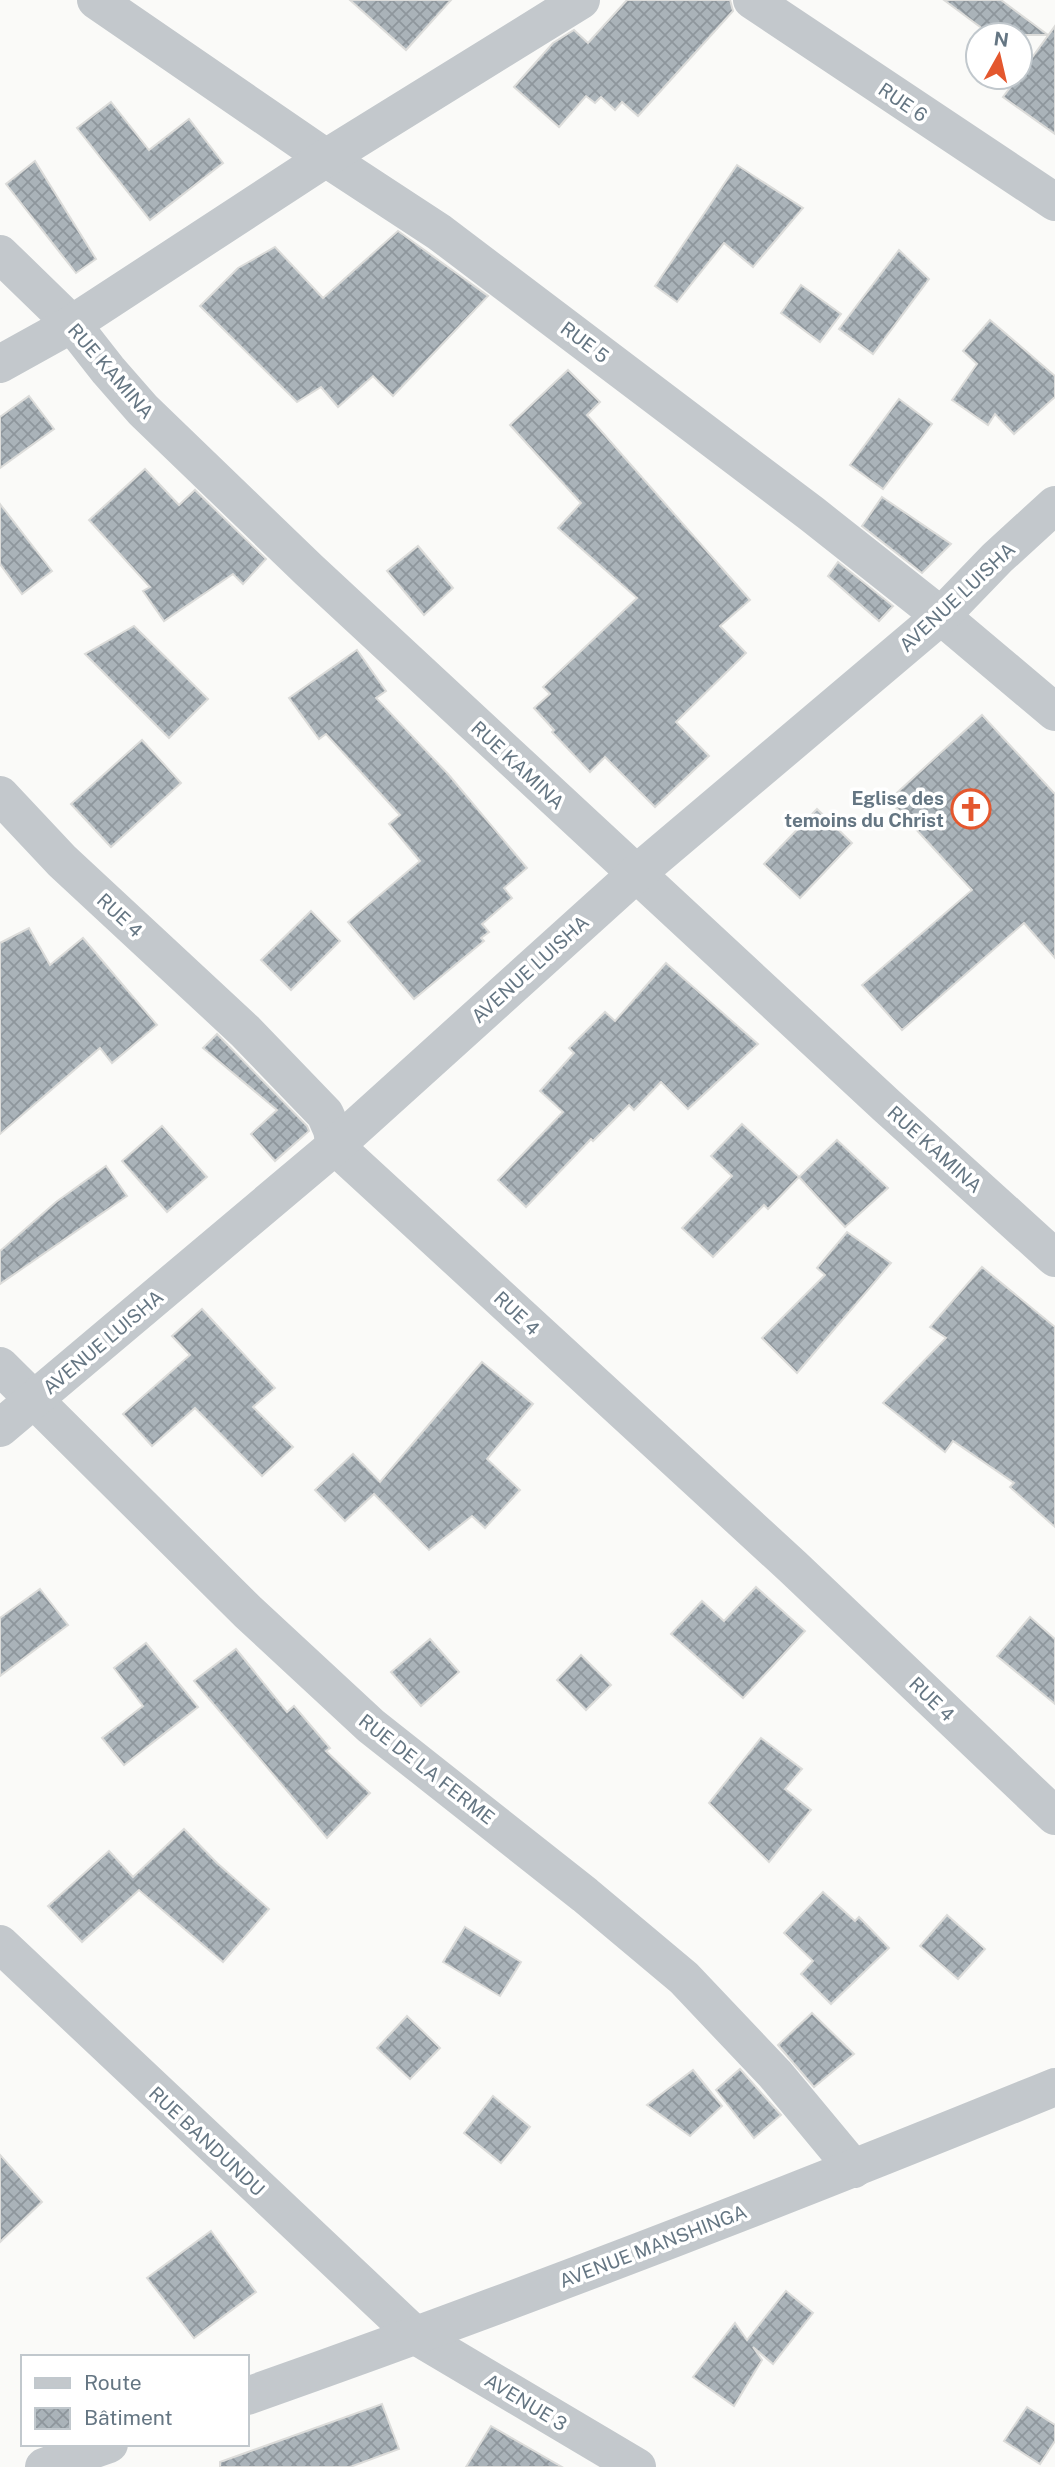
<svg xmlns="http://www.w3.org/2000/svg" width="1055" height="2467" viewBox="0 0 1055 2467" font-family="'Public Sans',sans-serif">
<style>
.building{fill:url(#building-cross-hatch);stroke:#dcdcda;stroke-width:2}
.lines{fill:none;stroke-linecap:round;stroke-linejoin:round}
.minor{stroke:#c3c8cc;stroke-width:38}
.labels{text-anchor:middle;stroke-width:7;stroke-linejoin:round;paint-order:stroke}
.street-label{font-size:19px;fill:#657683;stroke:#fff}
.poi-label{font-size:19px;font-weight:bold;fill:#657683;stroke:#fff;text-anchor:end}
</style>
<defs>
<pattern id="building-cross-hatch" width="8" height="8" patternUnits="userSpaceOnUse" patternTransform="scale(1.75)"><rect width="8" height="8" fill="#aab3b9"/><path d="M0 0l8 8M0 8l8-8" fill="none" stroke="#8e969c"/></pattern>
</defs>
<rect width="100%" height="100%" fill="#fafaf8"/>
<g class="building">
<path d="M350 0H451L406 50Z"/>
<path d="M627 0H730L733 11 638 116 622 102 615 110 601 97 595 103 586 96 559 127 514 87 553 43 574 30 588 43Z"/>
<path d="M944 0H1001L1048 35H991Z"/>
<path d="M1055 26V134L1003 97 1018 77H1020V74Z"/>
<path d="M111 102 149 150 189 119 223 163 150 220 77 128Z"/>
<path d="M35 161 96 259 76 273 6 184Z"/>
<path d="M737 165 803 208 753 267 724 243 677 302 655 286Z"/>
<path d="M398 231 488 296 393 396 373 376 338 407 321 387 297 402 200 306 238 268 275 247 323 298Z"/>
<path d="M899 250 929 279 873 354 839 329Z"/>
<path d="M801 285 841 314 820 342 781 313Z"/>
<path d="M990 320 1055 376V397L1014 434 995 414 988 425 952 400 977 364 963 351Z"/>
<path d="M568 370 600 402 587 415 750 600 720 626 746 653 676 722 709 756 655 807 605 757 590 772 552 732 554 730 534 708 550 694 543 687 637 598 558 528 581 503 510 425Z"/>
<path d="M29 396 54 429 0 468V417Z"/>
<path d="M899 399 932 424 883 489 850 465Z"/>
<path d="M145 469 179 505 195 490 266 559 243 584 233 574 164 621 143 591 150 587 89 520Z"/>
<path d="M882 497 951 544 922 573 862 526Z"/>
<path d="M0 504 52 571 22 594 0 564Z"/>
<path d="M418 546 453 588 424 615 387 571Z"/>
<path d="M838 562 893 606 879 621 828 576Z"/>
<path d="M134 626 208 699 169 738 85 654Z"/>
<path d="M357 650 386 691 376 698 448 774 527 868 504 888 512 898 482 924 489 932 481 938 484 941 414 999 348 922 420 861 389 824 400 815 326 734 319 739 289 698Z"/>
<path d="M982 715 1055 794V958L1024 923 902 1030 862 985 972 890 889 800Z"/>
<path d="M142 740 181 783 111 847 71 804Z"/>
<path d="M817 809 852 843 800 898 764 864Z"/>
<path d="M311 911 340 941 291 990 261 960Z"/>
<path d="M29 928 50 965 83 938 157 1025 112 1063 100 1048 0 1134V943Z"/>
<path d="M666 963 758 1044 688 1109 661 1082 634 1110 629 1105 593 1141 591 1139 526 1207 498 1180 563 1112 540 1091 574 1053 569 1048 605 1012 615 1021Z"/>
<path d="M217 1034 307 1126 309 1131 275 1161 251 1134 277 1110 203 1048Z"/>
<path d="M742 1124 799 1177 768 1209 764 1205 713 1257 682 1228 732 1176 711 1156Z"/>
<path d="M162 1126 207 1177 167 1212 122 1161Z"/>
<path d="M837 1140 888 1188 845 1227 799 1177Z"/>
<path d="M106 1166 127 1196 0 1284V1251L56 1202Z"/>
<path d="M847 1232 891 1263 797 1373 762 1338 825 1275 817 1268Z"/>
<path d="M982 1267 1055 1327V1527L1010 1487 1014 1483 953 1441 945 1452 883 1403 946 1338 930 1327Z"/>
<path d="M202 1309 275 1388 253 1407 293 1447 262 1476 195 1408 152 1446 123 1414 190 1355 172 1336Z"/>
<path d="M482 1362 533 1404 487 1459 520 1490 485 1528 472 1516 429 1550 374 1494 345 1521 315 1490 353 1454 380 1482Z"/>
<path d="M756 1587 805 1631 743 1698 671 1634 702 1601 724 1621Z"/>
<path d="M40 1589 68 1625 0 1676V1618Z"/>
<path d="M1030 1617 1055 1639V1704L997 1656Z"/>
<path d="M430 1639 459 1672 421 1706 391 1672Z"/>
<path d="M146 1643 198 1707 124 1765 102 1738 143 1706 114 1668Z"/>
<path d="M236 1649 287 1712 294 1706 330 1748 326 1751 370 1793 327 1838 194 1681Z"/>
<path d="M581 1655 611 1685 586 1710 557 1680Z"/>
<path d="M761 1738 802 1769 785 1789 811 1810 769 1862 709 1803Z"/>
<path d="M184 1829 217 1863 269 1909 223 1962 139 1890 82 1942 48 1906 109 1851 133 1877Z"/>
<path d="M823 1892 855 1921 859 1917 889 1948 831 2004 801 1974 813 1961 784 1933Z"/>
<path d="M947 1915 985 1949 958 1979 920 1946Z"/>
<path d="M465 1927 521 1962 500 1996 443 1962Z"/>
<path d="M812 2013 854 2054 814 2087 778 2045Z"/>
<path d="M407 2016 440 2048 410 2079 377 2048Z"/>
<path d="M740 2069 781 2115 754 2138 716 2090Z"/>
<path d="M693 2070 722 2106 690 2136 647 2105Z"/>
<path d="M493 2096 530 2127 501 2163 464 2133Z"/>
<path d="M0 2155 42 2202 0 2242Z"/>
<path d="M211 2231 256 2292 194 2338 147 2278Z"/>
<path d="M786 2291 813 2313 773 2364 753 2347 762 2360 734 2406 693 2377 735 2323 747 2340Z"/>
<path d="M382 2404 399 2449 350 2467H220V2462Z"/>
<path d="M1027 2407 1055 2425V2441L1040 2464 1004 2441Z"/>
<path d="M491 2426 562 2467H466Z"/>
</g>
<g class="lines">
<g class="minor">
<path d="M96 0 326 158 439 232 812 514 941 616 1055 712"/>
<path d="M752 0 1055 202"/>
<path d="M0 254 72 324 108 370 143 410 309 570 887 1106 1055 1258"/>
<path d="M0 364 72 324 326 158 581 0"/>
<path d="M0 795 62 861 245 1031 325 1114 332 1130 335 1146 793 1567 1055 1816"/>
<path d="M0 1366 248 1612 371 1726 585 1895 684 1978 775 2074 854 2169"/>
<path d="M0 1428 335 1146 636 874 941 616 997 558 1055 505"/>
<path d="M0 1944 416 2336 637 2467"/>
<path d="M247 2396C519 2300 788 2196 1055 2087"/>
<path d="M44 2467 109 2444"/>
</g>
</g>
<defs>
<g id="church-ring" transform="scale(2.0125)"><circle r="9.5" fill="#fff" stroke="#e4572e" stroke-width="1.5"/><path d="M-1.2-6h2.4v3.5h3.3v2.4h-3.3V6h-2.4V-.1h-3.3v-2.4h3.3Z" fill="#e4572e"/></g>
</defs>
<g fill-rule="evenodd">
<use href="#church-ring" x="971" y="809"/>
</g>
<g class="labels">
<g class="street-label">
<text transform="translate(903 102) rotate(34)" y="7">RUE 6</text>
<text transform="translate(585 342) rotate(37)" y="7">RUE 5</text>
<text transform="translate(111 371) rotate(49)" y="7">RUE KAMINA</text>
<text transform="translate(957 597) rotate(-43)" y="7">AVENUE LUISHA</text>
<text transform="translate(518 765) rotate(43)" y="7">RUE KAMINA</text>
<text transform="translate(120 915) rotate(43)" y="7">RUE 4</text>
<text transform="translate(530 969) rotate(-42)" y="7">AVENUE LUISHA</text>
<text transform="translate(935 1149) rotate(42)" y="7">RUE KAMINA</text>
<text transform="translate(517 1313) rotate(43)" y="7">RUE 4</text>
<text transform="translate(103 1342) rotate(-40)" y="7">AVENUE LUISHA</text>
<text transform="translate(932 1699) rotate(44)" y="7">RUE 4</text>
<text transform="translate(427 1769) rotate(38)" y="7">RUE DE LA FERME</text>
<text transform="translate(207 2141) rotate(43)" y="7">RUE BANDUNDU</text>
<text transform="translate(653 2246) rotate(-21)" y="7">AVENUE MANSHINGA</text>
<text transform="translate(526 2402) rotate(31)" y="7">AVENUE 3</text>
</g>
<g class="poi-label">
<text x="944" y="805">Eglise des<tspan x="944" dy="22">temoins du Christ</tspan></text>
</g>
</g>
<rect x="21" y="2355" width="228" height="91" fill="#ffffff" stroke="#c1c8cd" stroke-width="2"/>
<rect x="35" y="2378" width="35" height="10" fill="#c3c8cc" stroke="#c1c8cd" stroke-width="2"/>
<text x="84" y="2390" font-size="21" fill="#657683">Route</text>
<rect x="35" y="2408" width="35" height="21" fill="url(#building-cross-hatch)" stroke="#c1c8cd" stroke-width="2"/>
<text x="84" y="2425" font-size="21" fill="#657683">Bâtiment</text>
<g transform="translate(999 56) rotate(8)"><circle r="33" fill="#ffffff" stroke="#c1c8cd" stroke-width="2"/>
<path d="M0-5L12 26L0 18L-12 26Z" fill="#e4572e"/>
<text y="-10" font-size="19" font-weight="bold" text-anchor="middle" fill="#657683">N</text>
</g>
</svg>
